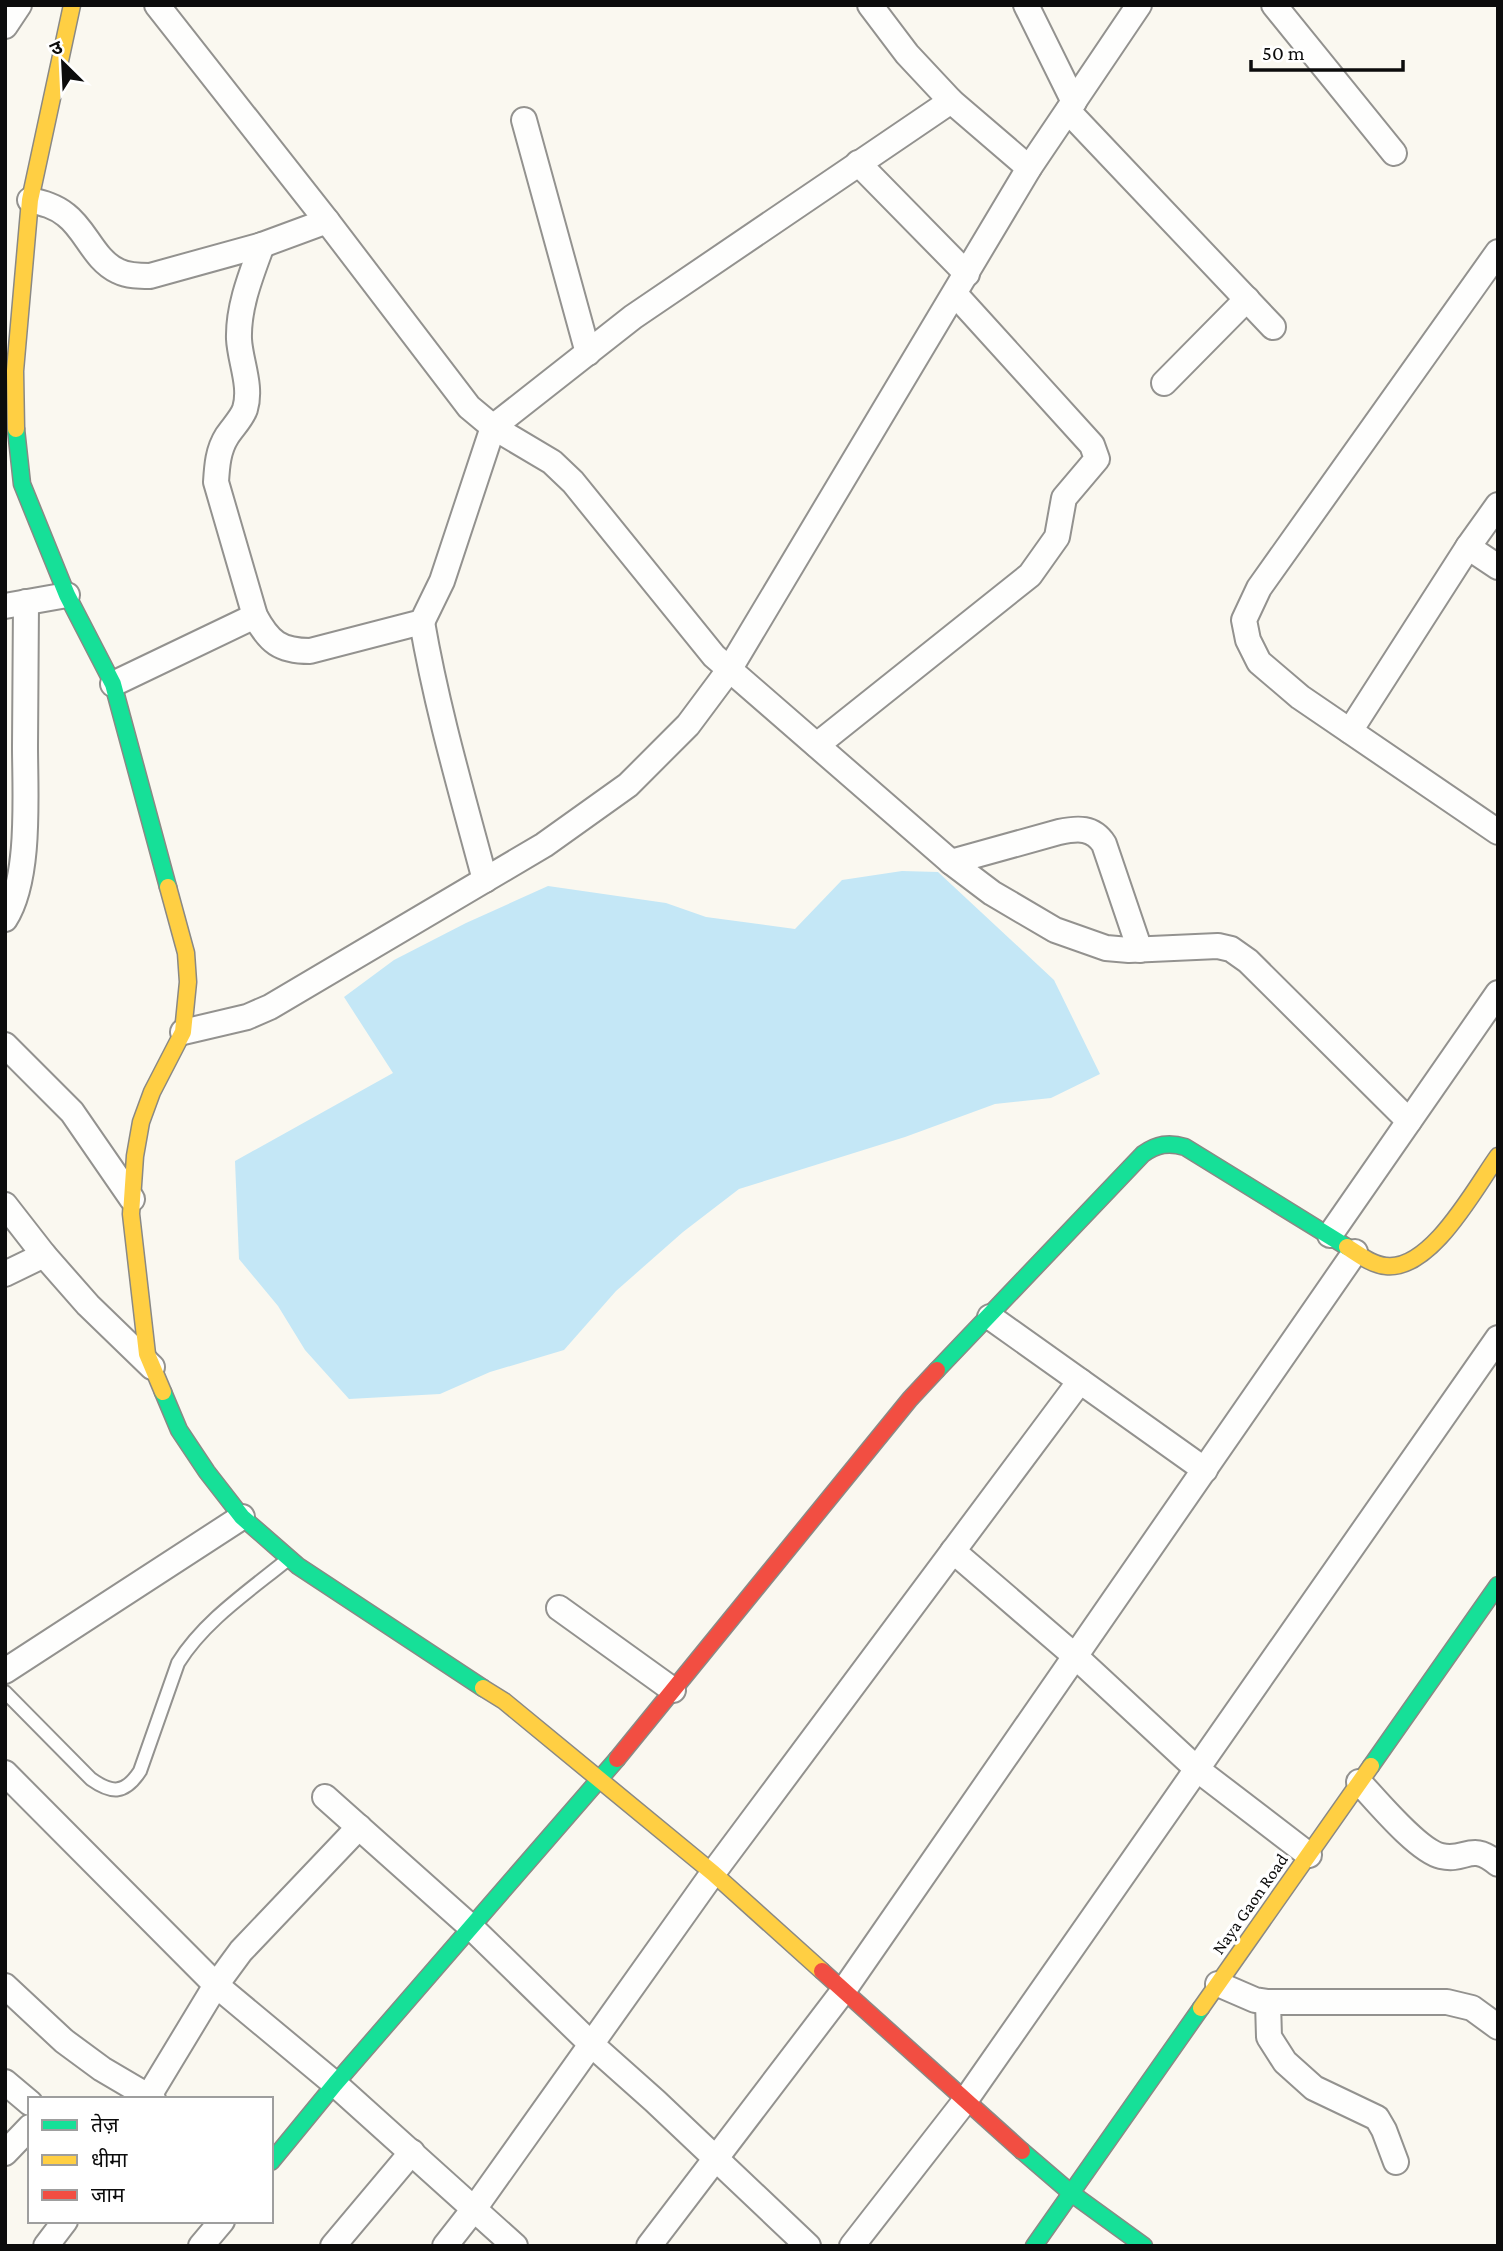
<svg xmlns="http://www.w3.org/2000/svg" width="1503" height="2251" viewBox="0 0 1503 2251" font-family="'Crimson Pro','Noto Sans Devanagari',serif">
<style>
.water{fill:#c4e7f6}
.lines{fill:none;stroke-linecap:round;stroke-linejoin:round}
.lane-casing{stroke:#93928f;stroke-width:16}
.street-casing{stroke:#93928f;stroke-width:28}
.fast-casing{stroke:#8a8985;stroke-width:19}
.slow-casing{stroke:#8a8985;stroke-width:19}
.jam-casing{stroke:#8a8985;stroke-width:19}
.lane{stroke:#fefefd;stroke-width:12}
.street{stroke:#fefefd;stroke-width:24}
.fast{stroke:#16e098;stroke-width:16}
.slow{stroke:#ffcf43;stroke-width:16}
.jam{stroke:#f24e42;stroke-width:16}
.labels{text-anchor:middle;stroke-width:7;stroke-linejoin:round;paint-order:stroke}
.street-label{font-size:18px;fill:#0c0c0c;stroke:#fff}
</style>
<rect width="100%" height="100%" fill="#faf8f0"/>
<path class="water" d="M902 871 938 872 1054 980 1100 1074 1051 1098 995 1104 905 1137 739 1189 683 1232 616 1291 564 1350 490 1372 440 1394 349 1399 305 1350 278 1306 239 1259 235 1161 393 1073 344 997 394 960 466 923 548 886 666 903 706 917 795 929 842 880Z"/>
<g class="lines">
<g class="lane-casing">
<path id="lane" d="M5 1692 91 1779C112 1794 125 1794 140 1771L178 1663C204 1621 249 1591 287 1560"/>
</g>
<g class="street-casing">
<g id="street">
<path d="M157 5 327 221 469 407 493 427 552 462 573 482 714 656 951 862 992 893 1055 930 1106 948 1129 950 1218 946 1231 949 1248 961 1409 1121"/>
<path d="M870 5 907 54 951 101 1029 168"/>
<path d="M1026 5 1074 102"/>
<path d="M1274 5 1394 153"/>
<path d="M5 26 19 5"/>
<path d="M1068 111 1273 327"/>
<path d="M524 120 588 353"/>
<path d="M858 163 967 274"/>
<path d="M30 200C43 203 55 206 66 215 86 230 94 260 118 271 128 276 140 276 150 276L262 245 327 221"/>
<path d="M262 245C251 275 238 307 239 339 240 361 252 386 245 409 242 418 233 427 227 436 218 450 217 466 216 482L255 616C269 642 280 651 310 651L422 622 442 581 493 427 633 317 951 101"/>
<path d="M1498 252 1259 588 1244 620 1248 640 1259 662 1300 697 1498 832"/>
<path d="M1164 383 1247 299"/>
<path d="M1498 505 1468 547 1498 567"/>
<path d="M5 606 67 595"/>
<path d="M422 622C437 709 462 794 485 880"/>
<path d="M113 684 255 616"/>
<path d="M1350 731 1468 547"/>
<path d="M817 745 1030 575 1057 537 1064 498 1097 459 1092 445 955 294"/>
<path d="M951 862 1059 832C1078 828 1093 827 1104 844L1140 950"/>
<path d="M5 919C31 879 25 793 25 746 25 698 26 650 26 602"/>
<path d="M183 1032 247 1017 270 1007 544 845 628 785 688 725 729 670 1029 168 1139 5"/>
<path d="M5 1045 72 1112 132 1199"/>
<path d="M5 1205 44 1255 88 1305 152 1367"/>
<path d="M1330 1235 1498 993"/>
<path d="M5 1274 44 1255"/>
<path d="M990 1317 1205 1470"/>
<path d="M953 1551 1075 1656 1198 1770 1309 1855"/>
<path d="M559 1608 673 1690"/>
<path d="M5 1671 242 1517"/>
<path d="M5 1773 216 1985 335 2084 515 2246"/>
<path d="M1359 1782C1376 1800 1418 1851 1441 1856 1467 1862 1470 1841 1498 1864"/>
<path d="M325 1797 472 1928 591 2044 655 2101 808 2246"/>
<path d="M1218 1984 1255 2000 1268 2002H1447L1472 2008 1498 2027"/>
<path d="M5 1986 64 2041 102 2069 153 2099"/>
<path d="M1268 2002 1269 2037 1285 2062 1314 2088 1377 2118 1384 2130 1396 2162"/>
<path d="M5 2082 30 2103"/>
<path d="M147 2099 216 1985 241 1951 359 1827"/>
<path d="M5 2153 30 2127"/>
<path d="M46 2246 65 2221"/>
<path d="M201 2246 222 2221"/>
<path d="M333 2246 412 2152"/>
<path d="M445 2246 474 2209 713 1873 1080 1381"/>
<path d="M649 2246 844 1990 1355 1252"/>
<path d="M852 2246 965 2101 1498 1338"/>
</g>
</g>
<g class="fast-casing">
<g id="fast">
<path d="M16 429 22 484 67 595 113 684 168 887"/>
<path d="M937 1370 1143 1154C1157 1144 1169 1142 1185 1147L1347 1247"/>
<path d="M163 1392 179 1430 207 1472 242 1517 298 1566 483 1688"/>
<path d="M1371 1766 1498 1585"/>
<path d="M1022 2151 1071 2193 1144 2246"/>
<path d="M271 2162 335 2084 617 1759"/>
<path d="M1034 2246 1201 2008"/>
</g>
</g>
<g class="slow-casing">
<g id="slow">
<path d="M16 429 15 371 30 200 72 5"/>
<path d="M1347 1247C1358 1254 1372 1265 1386 1266 1431 1271 1475 1188 1498 1156"/>
<path d="M163 1392 147 1354 131 1214 135 1156 141 1122 152 1092 183 1032 188 982 186 953 168 887"/>
<path d="M483 1688 504 1701 713 1873 822 1971"/>
<path d="M1201 2008 1371 1766"/>
</g>
</g>
<g class="jam-casing">
<g id="jam">
<path d="M617 1759 910 1399 937 1370"/>
<path d="M822 1971 1022 2151"/>
</g>
</g>
<use href="#lane" class="lane"/>
<use href="#street" class="street"/>
<use href="#fast" class="fast"/>
<use href="#slow" class="slow"/>
<use href="#jam" class="jam"/>
</g>
<g class="labels">
<g class="street-label">
<text transform="translate(1250 1904) rotate(-55)" y="6">Naya Gaon Road</text>
</g>
</g>
<rect width="1503" height="2251" fill="none" stroke="#0c0c0c" stroke-width="14"/>
<rect x="28" y="2097" width="245" height="126" fill="#ffffff" stroke="#9e9e9e" stroke-width="2"/>
<rect x="42" y="2120" width="35" height="10" fill="#16e098" stroke="#9e9e9e" stroke-width="2"/>
<text x="91" y="2132" font-size="21" fill="#0c0c0c">तेज़</text>
<rect x="42" y="2155" width="35" height="10" fill="#ffcf43" stroke="#9e9e9e" stroke-width="2"/>
<text x="91" y="2167" font-size="21" fill="#0c0c0c">धीमा</text>
<rect x="42" y="2190" width="35" height="10" fill="#f24e42" stroke="#9e9e9e" stroke-width="2"/>
<text x="91" y="2202" font-size="21" fill="#0c0c0c">जाम</text>
<g transform="translate(63 63) rotate(336)" stroke="#ffffff" stroke-width="5" paint-order="stroke">
<path d="M0-5L12 26L0 18L-12 26Z" fill="#0c0c0c"/>
<text y="-10" font-size="19" font-weight="bold" text-anchor="middle" fill="#0c0c0c">उ</text>
</g>
<path d="M1251 60v10h152v-10" fill="none" stroke="#0c0c0c" stroke-width="3.5"/>
<text x="1262" y="60" font-size="21" fill="#0c0c0c" stroke="#ffffff" stroke-width="5" paint-order="stroke">50 m</text>
</svg>
